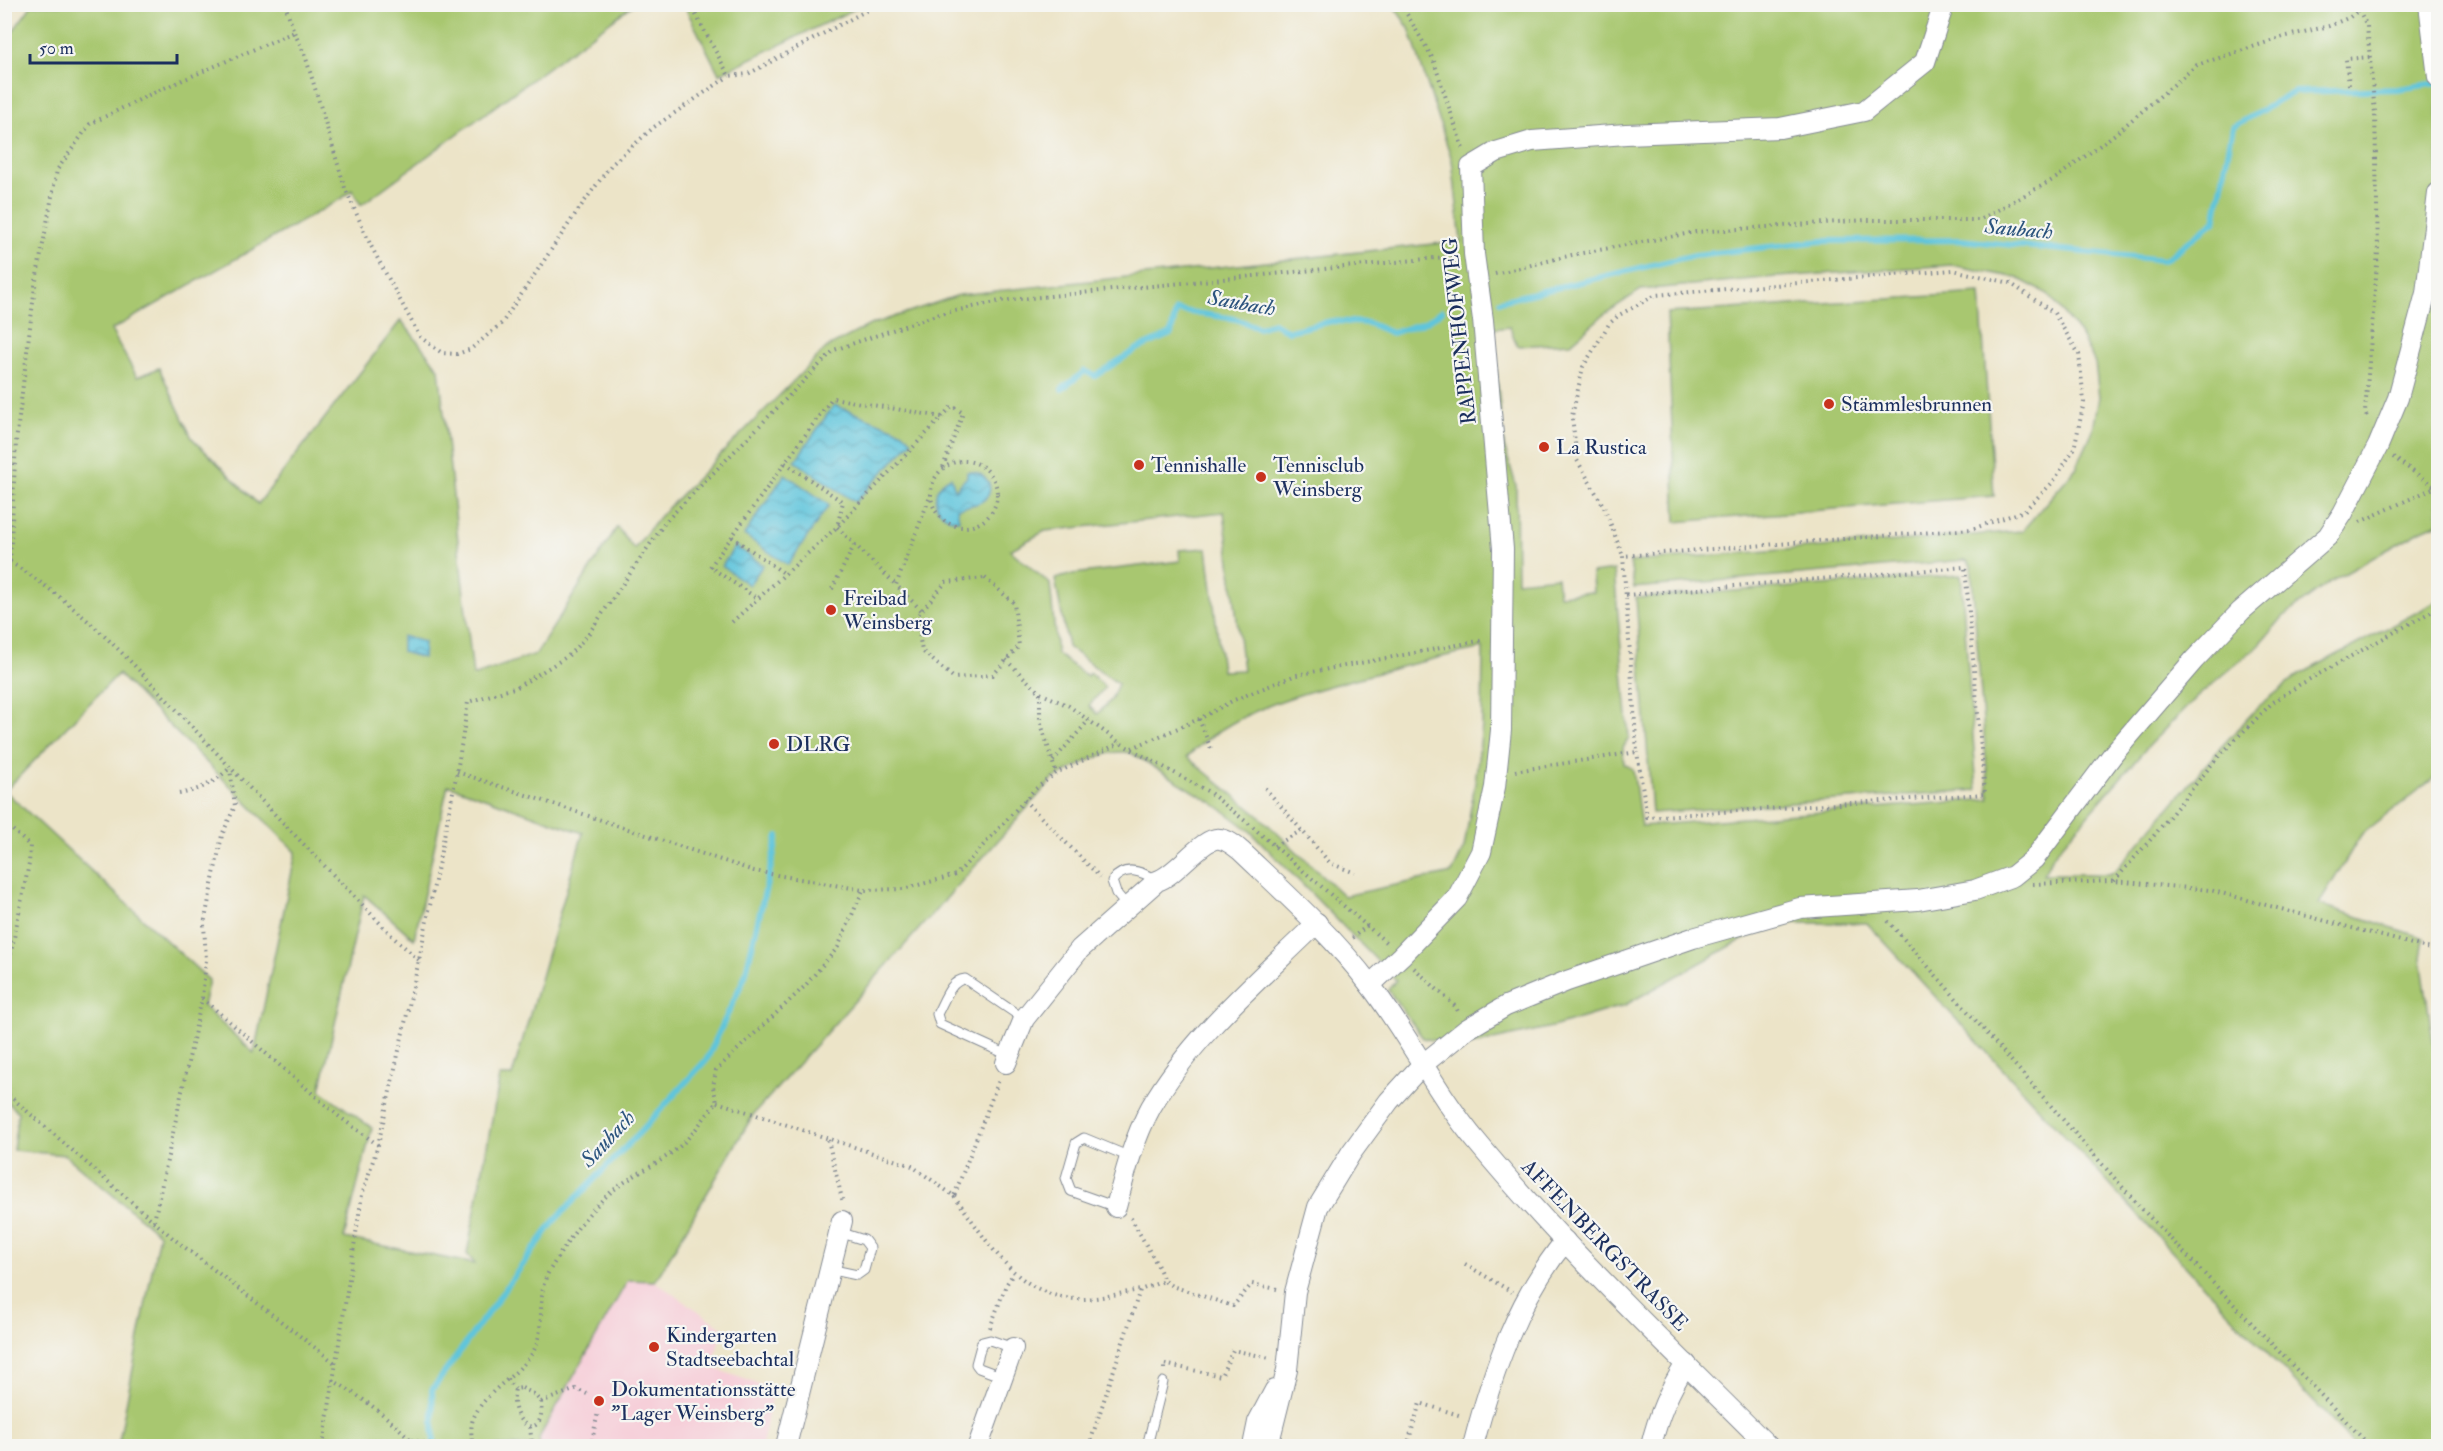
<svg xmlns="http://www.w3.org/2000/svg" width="2443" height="1451" viewBox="0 0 2443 1451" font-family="'IM FELL Double Pica',serif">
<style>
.built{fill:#f6cfd9}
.green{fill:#a8c76f;stroke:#627b66;stroke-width:1.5;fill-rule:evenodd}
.water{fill:url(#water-waves);stroke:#3d7a9d;stroke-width:1.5}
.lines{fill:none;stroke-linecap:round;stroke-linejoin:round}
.stream{stroke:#5fc5dc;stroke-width:6}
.lane-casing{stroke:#848a93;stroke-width:11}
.street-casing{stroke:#848a93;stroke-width:22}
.path{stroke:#848a93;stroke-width:4;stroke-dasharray:1.5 4.5;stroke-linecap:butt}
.lane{stroke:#fff;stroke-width:9}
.street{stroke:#fff;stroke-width:20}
.poi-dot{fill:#c8321e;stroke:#f6f6f2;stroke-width:2}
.labels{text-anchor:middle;stroke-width:4.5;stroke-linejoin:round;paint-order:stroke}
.street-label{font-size:21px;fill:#1b2f5e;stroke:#f6f6f2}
.poi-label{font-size:21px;fill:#1b2f5e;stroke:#f6f6f2;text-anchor:start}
.water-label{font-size:22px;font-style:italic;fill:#2c547e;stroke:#f6f6f2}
</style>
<defs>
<pattern id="water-waves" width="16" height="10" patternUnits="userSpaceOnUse" patternTransform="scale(1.5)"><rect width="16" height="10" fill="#5fc5dc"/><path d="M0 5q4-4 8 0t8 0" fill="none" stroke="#4ea0b6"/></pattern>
</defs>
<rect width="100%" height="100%" fill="#f6f6f2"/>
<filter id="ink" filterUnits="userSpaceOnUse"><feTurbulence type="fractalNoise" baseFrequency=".0167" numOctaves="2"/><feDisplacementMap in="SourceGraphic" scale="12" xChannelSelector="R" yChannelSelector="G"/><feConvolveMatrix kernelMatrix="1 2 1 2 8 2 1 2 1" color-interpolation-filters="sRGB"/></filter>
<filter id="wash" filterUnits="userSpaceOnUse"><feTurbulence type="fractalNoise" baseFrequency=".008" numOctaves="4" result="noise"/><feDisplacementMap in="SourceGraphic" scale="24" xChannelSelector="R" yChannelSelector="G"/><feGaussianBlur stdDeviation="1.35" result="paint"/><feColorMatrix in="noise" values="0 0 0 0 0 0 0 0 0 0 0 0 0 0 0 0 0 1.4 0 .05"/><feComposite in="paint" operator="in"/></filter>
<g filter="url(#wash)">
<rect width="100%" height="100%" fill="#ece4c8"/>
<path class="built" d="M628 1279 654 1281 722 1327 713 1368 773 1389 762 1446H540L539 1438Z"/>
<g class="green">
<path d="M32 5H633L361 205 352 190 341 199 111 330 137 377 159 368 192 438 258 504 401 320 439 369 473 676 536 654 617 527 634 549 659 517 826 348 870 325 959 295 1461 241 1452 160 1409 28 1393 5H2438V523L2422 530 2330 582 2283 617 2260 644 2197 697 2150 744 2055 853 2043 874H2109L2116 870 2221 747 2259 706 2299 675 2438 601V775L2361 835 2319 904 2424 938 2421 958 2438 1077V1446H2356L2226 1310 1867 923H1794L1747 937 1625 1005 1556 1026 1462 1047 1423 1038 1388 990 1396 980 1248 829 1213 803 1131 753C1105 747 1076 768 1053 779L753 1115 659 1275 654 1281 628 1280 539 1438 540 1446H118L159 1234 65 1155 13 1150 18 1112 5 1100 4 43ZM1952 265 2017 278 2048 294 2080 334 2095 363 2099 397 2093 430 2076 468 2022 531 1630 562 1634 588 1966 560 1971 565 1989 799 1641 826 1633 769 1624 764 1623 748 1629 738 1614 570 1592 573 1593 592 1559 595 1557 577 1517 581 1516 485 1504 446 1492 329 1510 327 1517 346 1571 343 1602 316 1641 290 1763 278ZM1224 512 1243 670 1222 671 1207 548 1179 550 1180 561 1073 574 1055 579 1068 647 1118 684 1111 700 1097 714 1089 706 1105 687 1090 673 1087 676 1057 654 1050 584 1010 550 1045 531ZM1483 648 1482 726 1475 783 1464 848 1452 873 1344 896 1259 816 1187 757C1233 711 1298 694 1359 678 1400 667 1441 656 1483 648ZM118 674 296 852 254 1053 203 1006 209 980 5 791ZM448 785 583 833 512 1076H500L467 1254 475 1264 344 1238 372 1128 320 1090 364 895 414 939Z"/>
<path d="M684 5H863L719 74Z"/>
<path d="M1980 293 1994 496 1676 522 1667 313Z"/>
<path d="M1961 575 1977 790 1652 813 1636 598Z"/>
</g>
<g class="water">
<path d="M834 405 903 432 912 441 855 502 795 461Z"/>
<path d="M967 472C982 469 998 486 985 499 978 506 965 506 957 508L959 520C932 519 927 488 951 477L955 490 967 477Z"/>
<path d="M785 474 829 505 788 565 744 535Z"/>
<path d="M735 546 763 565 749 585 722 566Z"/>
<path d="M402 636 424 642 423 658 402 652Z"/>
</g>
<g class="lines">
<g class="stream">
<path d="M1500 301 1695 255 1821 241 1961 240 2165 260 2215 221 2233 127 2294 92 2398 89 2438 83"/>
<path d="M1062 389 1085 371 1095 376 1137 349 1171 334 1176 310 1236 319 1259 328 1273 323 1289 331 1332 321 1368 323 1392 333 1426 322 1442 311"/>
<path d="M434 1446 432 1390 555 1220 642 1130 707 1059 745 976 778 836"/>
</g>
</g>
</g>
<g filter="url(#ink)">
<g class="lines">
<g class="lane-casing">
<g id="lane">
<path d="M1127 906 1116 893 1112 881C1125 864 1142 871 1157 881"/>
<path d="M1008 1055 940 1024 937 1014C944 1002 950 980 965 979L1024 1019"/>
<path d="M1116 1207 1071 1191 1066 1178 1076 1143 1084 1138 1130 1157"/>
<path d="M829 1269 857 1275 864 1270 870 1248 864 1240 839 1232"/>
<path d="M1003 1377 979 1368 976 1364 982 1342 990 1340 1013 1348"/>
<path d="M1147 1446 1163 1382"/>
</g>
</g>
<g class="street-casing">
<g id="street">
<path d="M2429 4 2438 77"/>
<path d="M1370 985 1401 956 1457 898 1481 852 1495 787 1501 730 1503 549 1483 320 1474 254 1471 167 1496 152 1532 141 1626 134 1780 128 1864 111 1925 62 1944 4"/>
<path d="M1006 1063 1024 1019 1080 949 1157 881C1177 875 1203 836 1220 839 1228 840 1235 846 1241 851 1286 894 1332 935 1370 985 1409 1036 1436 1093 1477 1142 1566 1250 1669 1347 1768 1446"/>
<path d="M1116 1207C1125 1173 1134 1138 1151 1107 1192 1036 1259 980 1317 923"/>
<path d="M786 1446 842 1221"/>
<path d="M978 1446 1013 1348"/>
<path d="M1253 1446 1258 1422 1275 1390"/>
<path d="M1268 1446 1287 1370 1295 1292 1318 1207 1351 1153 1389 1101 1422 1065 1467 1029 1506 1006 1567 981 1693 938 1800 908 1918 900 1975 890 2013 876 2034 859 2114 753 2194 660 2241 611 2328 536 2343 513 2378 446 2398 398 2426 293 2438 193"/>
<path d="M1473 1446C1492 1373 1517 1300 1565 1241"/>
<path d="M1651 1446C1658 1416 1669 1390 1686 1364"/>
</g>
</g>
<g class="path">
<path d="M285 4 294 32 305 55 345 188 371 246 420 337 442 353 457 354 471 349 502 323 576 213 611 165 654 127 729 76"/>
<path d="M690 4 729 76 748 74 873 7V4"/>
<path d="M1401 4 1433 59 1463 149"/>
<path d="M2359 4V10L2367 26 2375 113 2378 252 2365 412 2368 420"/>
<path d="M2349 85 2346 59 2370 57"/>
<path d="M1495 274 1572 255 1696 232 1866 220H1979L2056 178 2115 134 2197 65 2283 37 2329 26 2350 17 2359 10"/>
<path d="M942 417 952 406 963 413 943 467"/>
<path d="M2393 457 2435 487"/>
<circle cx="964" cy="494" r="33"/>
<path d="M785 463 843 502 837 527 896 585"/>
<path d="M2360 522 2438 486"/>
<path d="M732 537 785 574"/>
<path d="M10 562C97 616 160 694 230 767 284 825 340 881 394 938L419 960"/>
<path d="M4 578 10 562 16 442 35 286 57 170 90 124 155 92 294 32"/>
<path d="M985 578 1014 603 1019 646 993 675 954 678 922 651 916 617 946 582Z"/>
<path d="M832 589 855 544"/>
<path d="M1626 595 1965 567 1985 794 1647 817 1637 752"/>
<path d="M921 610 896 585 931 494"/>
<path d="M732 622 837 527 942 417 832 398 710 567 758 599"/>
<path d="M1006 660 1040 693 1069 706 1120 743 1209 792 1249 824 1389 945"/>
<path d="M1040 693V720L1056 773"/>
<path d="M1199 719 1211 749"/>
<path d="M1132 748 1199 719 1234 700 1296 675 1484 640"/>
<path d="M1053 761 1089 720"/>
<path d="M1515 771 1637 752 1623 556 1972 529 2024 511 2053 482 2074 449 2084 402 2079 354 2054 313 2010 283 1953 270 1656 295 1619 315 1609 324 1583 367 1572 416 1577 460 1604 507 1623 556"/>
<path d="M457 772 754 871 863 890 903 889 956 875 1034 790 1056 773 1120 743"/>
<path d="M1265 788 1330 863 1355 873"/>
<path d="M179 794C201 790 213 783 230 768"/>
<path d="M1024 800 1100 877"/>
<path d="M4 822 30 846 29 864 4 987"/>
<path d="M1274 846 1301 831"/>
<path d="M2114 881 2152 838 2217 758 2272 703 2299 685 2438 608"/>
<path d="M2033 884 2114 881 2210 890 2438 951"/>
<path d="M1888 921 2140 1207 2370 1446"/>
<path d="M1352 938 1368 925"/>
<path d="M1414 968 1456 1007 1459 1014"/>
<path d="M202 998 337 1115 378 1145"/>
<path d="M4 1091 174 1239 335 1363"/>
<path d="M717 1102 912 1166 954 1196 999 1080"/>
<path d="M828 1140 843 1203"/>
<path d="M954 1196C988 1240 1014 1295 1076 1299 1096 1300 1120 1293 1140 1290"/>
<path d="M1131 1218 1159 1268 1164 1281 1172 1286 1233 1306 1252 1284 1277 1289"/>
<path d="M154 1221 202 998 206 960 204 924 222 835 235 806 230 769"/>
<path d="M1465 1264 1512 1292"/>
<path d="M990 1328 1006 1285 1013 1274"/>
<path d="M1164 1369V1364L1221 1376 1233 1350 1270 1358"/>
<path d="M507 1379 515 1389"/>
<path d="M332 1380C362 1397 387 1416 411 1440L410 1446"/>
<path d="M522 1388 534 1394 541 1402C546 1444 507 1426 515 1389Z"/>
<path d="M541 1402 576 1389 587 1394"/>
<path d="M530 1427 532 1446"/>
<path d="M411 1440 441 1446"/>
<path d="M323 1446 362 1195 378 1145 419 960 457 772 468 702 517 687 568 656 587 636 666 521 834 350 936 315 1000 301 1456 256"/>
<path d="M472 1446C472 1438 470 1428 473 1419 484 1392 515 1378 531 1355 549 1329 533 1295 551 1268 567 1242 587 1212 610 1193 631 1175 658 1165 679 1147 693 1135 705 1116 717 1102L713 1087 716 1070 804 987 838 947 863 890"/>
<path d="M591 1446 598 1412"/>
<path d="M1089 1446 1140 1290 1164 1281"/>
<path d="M1407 1446 1420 1403 1462 1416"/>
</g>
<use href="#lane" class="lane"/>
<use href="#street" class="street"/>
</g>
</g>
<g class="poi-dot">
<circle cx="1829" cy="404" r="6"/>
<circle cx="1544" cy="447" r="6"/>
<circle cx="1139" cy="465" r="6"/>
<circle cx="1261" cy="477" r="6"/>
<circle cx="831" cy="610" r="6"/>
<circle cx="774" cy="744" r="6"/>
<circle cx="654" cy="1347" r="6"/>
<circle cx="599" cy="1401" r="6"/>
</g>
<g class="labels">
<g class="street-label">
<text transform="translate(1459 331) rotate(-96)" y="7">RAPPENHOFWEG</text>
<text transform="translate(1605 1245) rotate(46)" y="7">AFFENBERGSTRASSE</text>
</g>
<g class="poi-label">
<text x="1841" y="411">Stämmlesbrunnen</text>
<text x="1556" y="454">La Rustica</text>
<text x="1151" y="472">Tennishalle</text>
<text x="1273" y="472">Tennisclub<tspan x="1273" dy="24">Weinsberg</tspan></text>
<text x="843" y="605">Freibad<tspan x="843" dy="24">Weinsberg</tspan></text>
<text x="786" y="751">DLRG</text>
<text x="666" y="1342">Kindergarten<tspan x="666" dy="24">Stadtseebachtal</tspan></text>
<text x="611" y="1396">Dokumentationsstätte<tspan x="611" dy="24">"Lager Weinsberg"</tspan></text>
</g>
<g class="water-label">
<text transform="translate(2019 228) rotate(5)" y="8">Saubach</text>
<text transform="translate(1242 302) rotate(10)" y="8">Saubach</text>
<text transform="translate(607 1138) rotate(-47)" y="8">Saubach</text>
</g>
</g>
<rect width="2443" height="1451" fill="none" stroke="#f6f6f2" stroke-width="24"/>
<path d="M30 54v9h147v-9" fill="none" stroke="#1b2f5e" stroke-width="3"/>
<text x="39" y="54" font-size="18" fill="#1b2f5e" stroke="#f6f6f2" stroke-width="4.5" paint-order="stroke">50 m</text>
</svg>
